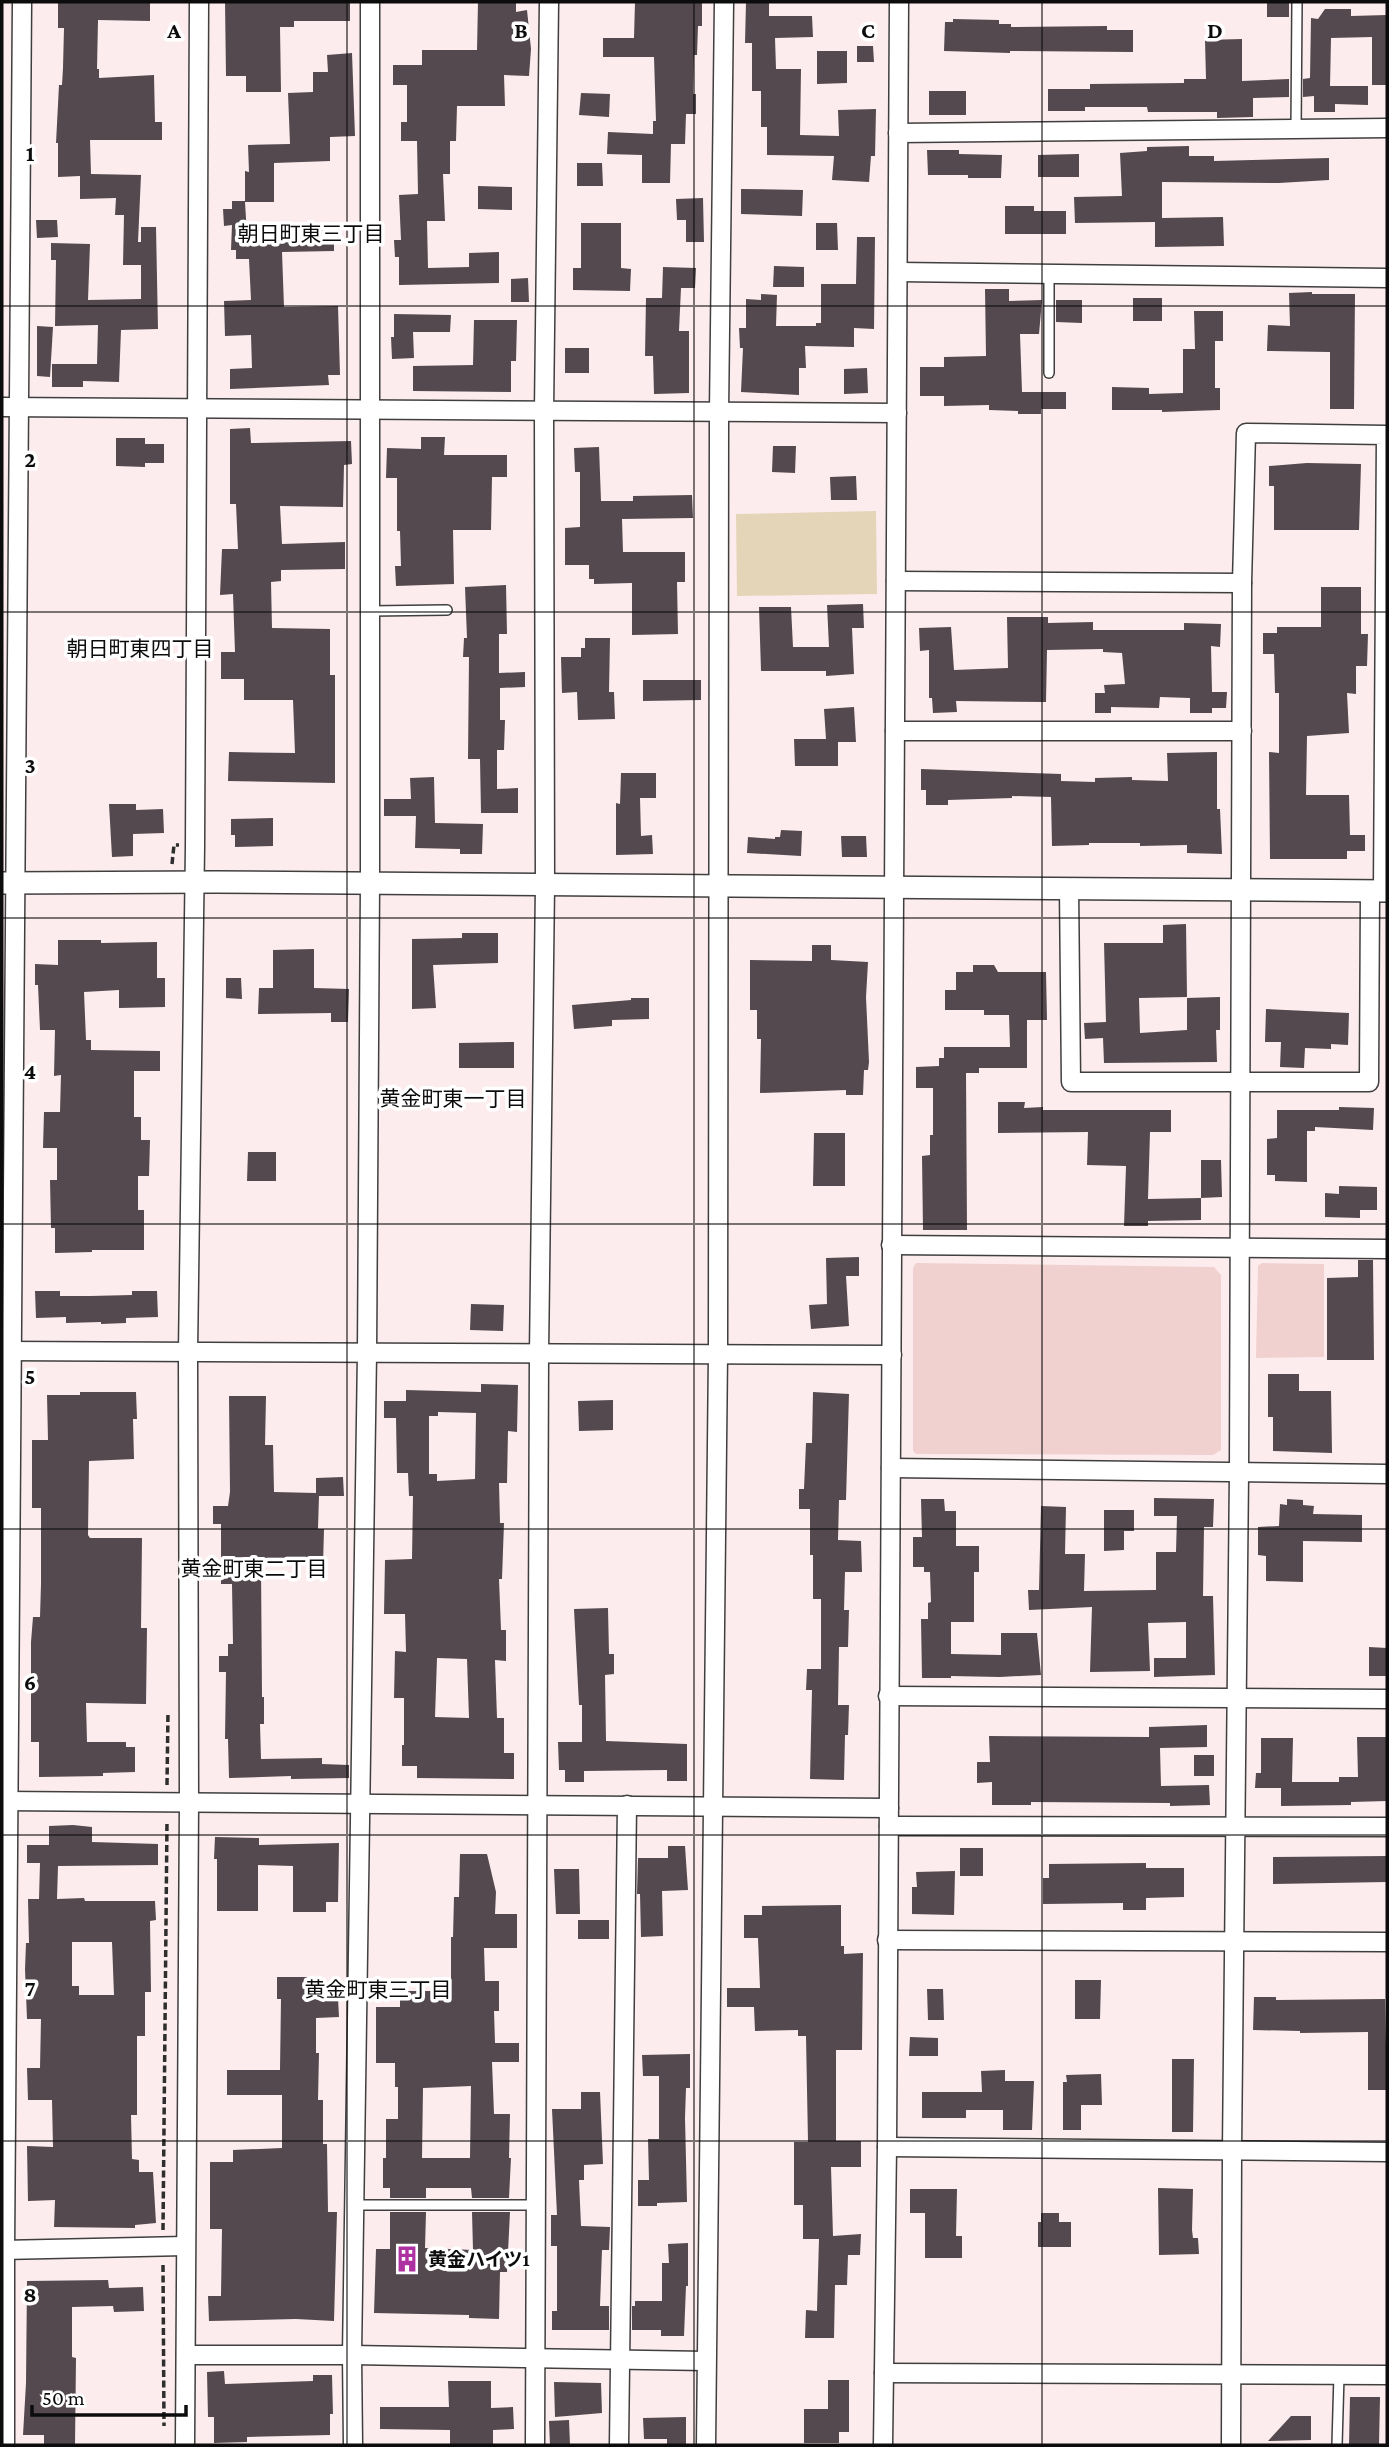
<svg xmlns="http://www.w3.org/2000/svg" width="1389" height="2447" viewBox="0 0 1389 2447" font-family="'Crimson Pro','Noto Sans JP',serif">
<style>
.farmland{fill:#f1d1cf}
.green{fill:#e4d5b9}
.building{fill:#53494e;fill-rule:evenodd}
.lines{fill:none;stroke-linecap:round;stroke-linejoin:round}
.service-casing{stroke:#3f3f3f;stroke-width:12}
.minor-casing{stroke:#3f3f3f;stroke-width:21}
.tertiary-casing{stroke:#3f3f3f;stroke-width:24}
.path{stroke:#2e2e2e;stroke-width:3.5;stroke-dasharray:7 3.5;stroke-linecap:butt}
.service{stroke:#fff;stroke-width:9}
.minor{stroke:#fff;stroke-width:18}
.tertiary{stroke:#fff;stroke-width:21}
.grid{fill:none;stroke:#0c0c0c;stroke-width:2;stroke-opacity:0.55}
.labels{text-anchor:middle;stroke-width:7;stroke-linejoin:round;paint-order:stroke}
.poi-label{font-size:19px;font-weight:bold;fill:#0c0c0c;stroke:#fff;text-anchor:start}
.neighbourhood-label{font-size:21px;fill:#0c0c0c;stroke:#fff}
.grid-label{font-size:23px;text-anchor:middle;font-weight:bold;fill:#0c0c0c;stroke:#fff;stroke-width:7;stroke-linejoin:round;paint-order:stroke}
</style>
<rect width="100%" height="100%" fill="#fdeced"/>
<g class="farmland">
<path d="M916 1263 1214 1267 1221 1275V1450L1213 1455 916 1454 913 1451V1268Z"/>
<path d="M1262 1263 1324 1264V1357L1256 1358 1258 1266Z"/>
</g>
<path class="green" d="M876 511 877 594 737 596 736 514Z"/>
<g class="building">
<path d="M58 2H150V21L98 20 97 69H99V78L154 75 155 122H162V140H90L91 174 141 175 138 242H141V227H156L158 329 121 330 119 382 83 381V387H52V364H97L98 325 55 326 56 260H51V243L90 244 88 300 141 299V265H123L124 215H115L116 198 80 199V176L58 177V143H56L59 85H62L63 68 64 28H58Z"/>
<path d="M225 2H350V21H294V27H280L281 92H246V76H226Z"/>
<path d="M478 2H516V12L527 10 531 49 529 76 504 75 505 106H457L456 141H450V174H443L445 221H427L428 268 469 267V253L499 252V283L399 285V257H395L394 240H401L399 195 418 194 417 141H401V122H407V85H393V65H422V50H477Z"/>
<path d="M635 2H702V26H698L697 55H694L693 94H696V114H686L685 144H671L670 183H642V155L607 154 608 132 653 134V121H656L654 57H603V38H634Z"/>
<path d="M746 2H769V16H812L813 37 775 38 776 69H801L800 135 839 136 838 110 876 109 875 156H871L869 182 832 180 834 156 767 155V127H761V91H752V43H745Z"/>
<rect x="1267" y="2" width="22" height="15"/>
<path d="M1325 9H1351V16L1387 15V85H1372V37L1331 38 1330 86H1368V105L1335 104V112H1314V96L1303 97V79L1310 78 1311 18 1318 19Z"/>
<path d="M953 19 999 20V24H1011V27L1107 26V30H1133V52L1010 51V53L944 51 945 22H953Z"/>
<path d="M1242 39V81L1289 79V97L1253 98V117L1217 118V112H1148L1147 107H1085V111H1048V89H1090V84L1184 83V79H1206L1205 40Z"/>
<path d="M857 46H873L874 62H857Z"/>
<path d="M817 51H847V83L817 84Z"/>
<path d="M352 53 355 136 330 137V161L274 163V202H245L247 235H304V229H334V251L282 252 284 307 338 306 340 375H328L329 385 230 389V369L252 368 251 335 225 336 224 301 251 300 249 259H236V250H231L232 225 224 226 223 209H232V201H245V171L249 172 248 145 290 144 288 93 313 92V72H328L327 55Z"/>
<rect x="929" y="91" width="37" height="24"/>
<path d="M581 93 610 94 609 117 579 115Z"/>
<path d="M1189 146V156H1214V161L1329 158V180L1279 183 1162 182V218L1223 217 1224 246 1155 247V222L1075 223 1074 197 1122 196 1120 153 1147 151V147Z"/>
<path d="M927 150H959V154L1002 155 1001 178H968V175H928Z"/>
<path d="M1079 154V177H1038V155Z"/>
<path d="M577 163H602L603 186H577Z"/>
<path d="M478 186 512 187V210L478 209Z"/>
<path d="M741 189 803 190 802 216 741 214Z"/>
<path d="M703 198 704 242H686V220H677L676 199Z"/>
<path d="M1005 206H1034V211H1066V234H1005Z"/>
<path d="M36 220H57L58 237 37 238Z"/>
<path d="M581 223H621V268L631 269 630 291 573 290V268H581Z"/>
<path d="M816 223H837L838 250H816Z"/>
<path d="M857 237H875L874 329 854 328V347L805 346 806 368H799V395L741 392 743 348H740L739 328H746V299L761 300V294L777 295 776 326H816V323H821V284H856Z"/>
<path d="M774 266 804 267V287H773Z"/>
<path d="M663 267 696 268 695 288H681L679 331H689V393L654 394 653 356H645L646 298H662Z"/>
<path d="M528 278 529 302H511V279Z"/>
<path d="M985 289H1009V301L1042 300 1039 334H1020L1022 392H1066V409H1041V414H1018V411L989 410V405L944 406V396H920V367H944V357L986 356Z"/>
<path d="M1312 292V294H1355L1354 409H1330V352L1267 351 1268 325 1290 326 1289 293Z"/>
<rect x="1133" y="298" width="29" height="23"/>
<path d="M1056 300H1082V323L1056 322Z"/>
<path d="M1194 311H1223V341H1215V388H1220V410L1162 412V410H1112V387L1149 388V394L1183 393V349H1195Z"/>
<path d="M394 314 451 315 450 332H413L414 358 392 359 391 337H394Z"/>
<path d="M474 320H517L516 361H511V392L413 391V366L473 365Z"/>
<path d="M37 326 53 327 50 377 37 376Z"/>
<rect x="565" y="348" width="24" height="25"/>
<path d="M867 368 868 393 844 394V369Z"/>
<path d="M250 428 251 443 351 441 352 464 344 465 343 507 280 506 282 544 345 542V569L281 570V581L271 582 272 628 330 629V675H335V783L228 781 229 752 295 753 293 700H244V679H221V652H235L233 594 220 595 222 549H238L236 504H230V429Z"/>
<path d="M421 437H445L444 455H507V477H492L491 530H453L454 584 396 586 395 566H401L400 531H397V478H386L387 448 421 449Z"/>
<path d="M116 438H145V444H164V463H145V467L116 466Z"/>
<path d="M773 446H796L795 473 772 472Z"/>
<path d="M599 447 601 501H633V496L692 495 693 518 622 519 623 552H685V582H677L678 634 632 635V583L594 584V579H589V565H565V528L580 527V472H575L574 448Z"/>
<path d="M1307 463 1361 464 1359 530H1274V486H1269V466Z"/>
<path d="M856 476 857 500H831L830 477Z"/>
<path d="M506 585 507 634H499V673L525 672V687L500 688V720H505L504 750H497V789L518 788V813H481L480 759H468L469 657H463L464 638H467L465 587Z"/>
<path d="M1321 587H1361V634H1368L1367 666H1356V694L1347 693 1349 733 1307 736 1306 795H1349L1350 835H1365V851H1347V859H1270L1269 752 1279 753V693H1275L1274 654H1263V633H1277V627H1321Z"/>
<path d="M863 604 864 628H852L854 674 826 676V671H761L759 607H791L793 647H829L827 605Z"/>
<path d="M1007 617H1048V623L1093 622V630H1184V623L1221 624 1220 647 1211 646 1212 692H1227L1226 708H1212V713H1190V698L1160 697 1159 708 1111 707V713H1095V693H1105L1104 685 1125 684 1122 653 1103 652V649L1047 650 1046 702 956 701 957 712 933 713 932 698H929V650L920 651 919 628 951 627 954 670 1008 668Z"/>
<path d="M585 638H610L609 692H614L615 719 578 720 577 692 562 693 561 657H581V648H585Z"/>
<path d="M643 680H701V700L643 701Z"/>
<path d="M854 707 856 742H838V766H795L794 739H826L824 709Z"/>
<path d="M1217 752V809H1220L1222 854 1187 853V845L1140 846V843H1089V845L1052 846 1051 797 1012 796V798L948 800V805H926V790H921V769L1061 774V781L1095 782V778L1132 777V780L1168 781 1167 753Z"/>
<path d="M621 773H656V798H640L641 836 652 835 653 854 616 855V803L620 804Z"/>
<path d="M434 777 435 823 483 824 482 854H460V849L415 848 416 816H384V799H411L410 778Z"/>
<path d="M109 804H136V810L163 809 164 833 133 834V856L112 857Z"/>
<path d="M273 818V846L235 847V835H231V819Z"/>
<path d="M781 830 802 831 801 856 747 853 748 837 775 839V837H780Z"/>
<path d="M841 836H866L867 857H842Z"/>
<path d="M1186 924 1187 997 1139 998 1140 1033 1187 1030V998L1220 997V1030H1216L1217 1062 1104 1063 1103 1038 1085 1039 1084 1023 1106 1022 1104 943H1163V925Z"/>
<path d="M462 933H498V963L433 965 436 1008 412 1009V939L462 938Z"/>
<path d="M58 940H101V943L157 942V978H165V1007L119 1008V990L84 992 86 1040H91V1050L160 1051V1071H134V1117H141V1140H150L149 1176H138V1210H144V1250H92V1252L55 1253V1228H51L50 1180H57V1148H43L44 1112H60L61 1075 54 1076 55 1030H40L38 985H35V964L58 965Z"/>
<path d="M812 945H831V960L868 962 866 997 869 1062 868 1070H864L863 1095H846V1090L760 1093 761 1039H757V1010H750V960L812 961Z"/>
<path d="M314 949V988L349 989 348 1022H331V1013L258 1014 259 988H273V950Z"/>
<path d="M973 965H994L998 972H1046L1047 1020H1027V1068H979V1073H966L967 1230H923L922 1156 930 1155V1135H933V1088H916V1067L939 1066V1058H944V1047H1010L1009 1015H984V1010H945V990H956V972H973Z"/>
<path d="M226 978H241L242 999 226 998Z"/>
<path d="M631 998H649V1019L612 1020V1026L574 1029 572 1005 631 1000Z"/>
<path d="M1266 1009 1349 1013 1348 1045 1331 1044V1049L1305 1048 1304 1068 1280 1067 1281 1042H1265Z"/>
<path d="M514 1042V1068H459V1043Z"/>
<path d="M998 1102H1025L1024 1108 1043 1107V1110H1171V1132H1150L1148 1199 1201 1198V1220L1148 1221V1226H1124L1126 1166 1087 1165 1088 1132 998 1133Z"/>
<path d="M1339 1107 1374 1108 1373 1130 1315 1127V1131H1307V1182L1275 1181V1175H1267V1139L1277 1138V1110H1339Z"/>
<path d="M814 1133H845V1186H813Z"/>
<path d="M248 1152H276V1181H247Z"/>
<path d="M1201 1160H1221L1222 1197 1201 1198Z"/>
<path d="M1339 1186 1377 1187V1210H1360V1218L1325 1217V1193L1339 1194Z"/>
<path d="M859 1257V1276H846L849 1326 811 1329 809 1305 827 1304 826 1258Z"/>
<path d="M1358 1260H1373L1374 1360H1327V1278L1358 1277Z"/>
<path d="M35 1291H60V1296H90L132 1295V1291H157L158 1317 126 1318V1323L101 1324V1322L66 1323V1317L36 1318Z"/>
<path d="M471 1304 504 1305 503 1331 470 1330Z"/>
<path d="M1268 1374H1299V1391H1331L1332 1453 1273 1451V1417H1268Z"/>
<path d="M481 1384 518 1385 517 1432 508 1431 507 1483H499L500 1523H504L502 1579H499L501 1630H506V1661L495 1660 497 1718H504V1753H514V1779L417 1778V1766H402V1745H404V1698H394L395 1651 406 1652 405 1614H384L385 1560 412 1559 413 1496H409L408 1473H397L396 1418H384V1401H406V1390L481 1392ZM438 1412 476 1413 475 1479 437 1481V1474H429V1416H438ZM437 1658 467 1659 469 1718 435 1717Z"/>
<path d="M80 1392H136L137 1419H133L134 1459 89 1461 88 1535 90 1538H142L141 1628H147L146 1704 86 1703 87 1742H126V1747H135V1772L103 1773V1776L39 1777V1742H31V1642L33 1617H40L41 1584V1508H32V1440H48L47 1395H80Z"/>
<path d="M813 1392 849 1394 846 1500H839L838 1540 861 1541 862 1572H845L844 1610H849L848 1647H839L838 1705H849L848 1735H845L844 1780 810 1779 812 1690H806L807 1669H821V1599H813V1555H810V1509H799V1489H804L806 1443H812Z"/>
<path d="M229 1396H266L265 1445H273L274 1492 316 1493V1478L343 1477 344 1496H319L318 1529H324L323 1565H261L262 1697H264V1724H260L261 1759 322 1758V1764L349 1765V1778L291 1779V1776L229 1778 228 1739H225L226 1672H219V1656H228V1644H233L232 1584H221V1524H213V1506H228L230 1492Z"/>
<path d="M613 1400V1430L579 1431 578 1401Z"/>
<path d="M1154 1498 1214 1499 1213 1527H1204L1203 1596H1213L1215 1675 1154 1677V1658H1186V1622L1148 1623 1150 1671 1090 1672 1092 1607 1029 1610 1028 1590H1039L1041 1506 1066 1507 1065 1554H1085L1084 1591 1156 1590V1552H1176L1177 1516H1154Z"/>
<path d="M921 1499H944L945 1511H956V1546H979V1572H974V1622H951V1654L1001 1655V1633H1037L1041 1675 1000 1677 951 1676V1678H922L921 1619H928V1603L931 1602 930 1572H924V1567H913V1537H922Z"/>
<path d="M1287 1499 1303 1500V1505L1314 1506 1313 1514 1362 1515V1542L1303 1541V1582L1266 1581V1556L1258 1555V1527L1279 1526 1280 1504 1287 1505Z"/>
<path d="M1104 1510H1134V1531H1124V1550L1104 1551Z"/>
<path d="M608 1608 609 1654H614V1674L605 1675 606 1741 687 1744V1781H667V1770L584 1771V1782H565V1770H559L558 1742H582V1705H579L574 1609Z"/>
<path d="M1369 1647 1387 1648V1676H1369Z"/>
<path d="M1207 1725V1747L1160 1748 1161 1786 1209 1785 1210 1805 1170 1806V1803L1031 1802V1805H992V1782L977 1783V1762H990L989 1736 1149 1737V1727Z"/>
<path d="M1357 1737H1387V1801L1351 1802V1805L1281 1806V1788H1255L1256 1773H1261V1738H1293L1292 1782H1339V1777H1358Z"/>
<rect x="1194" y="1755" width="20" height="21"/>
<path d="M73 1825 92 1827V1842L158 1844V1865L58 1866 57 1899 84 1898 85 1901H155L156 1920 150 1921 151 1992H145V2036H137V2115H131L132 2159 139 2160V2172H153L156 2223 135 2225V2228L54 2227 55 2200 28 2201 27 2146 53 2147 52 2100H28L27 2068H40L41 2019H27L25 1969 26 1943H29L28 1899H39L40 1863H27V1845H49V1826ZM72 1942H112L114 1995H79V1986H72Z"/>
<path d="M215 1837 259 1838V1845L339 1843 338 1902H326V1912H293V1866L258 1865V1911H217V1859H214Z"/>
<path d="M668 1846H685L688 1890 662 1891 663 1936 641 1937 640 1894H637L638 1858H668Z"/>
<rect x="960" y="1848" width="23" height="28"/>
<path d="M460 1854H487L496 1892 495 1914H517V1948H484L485 1981H499V2011H494L495 2043H519V2062H492L494 2114H510L509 2158H511L509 2198H472L471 2188H426V2198H390V2188H383V2158H386V2119H398V2087H395V2063H376V2007H400V1991H451V1937H453L454 1897H459ZM471 2086 470 2158H422L423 2088Z"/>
<path d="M1387 1856V1882L1273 1884V1857Z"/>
<path d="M1146 1863V1868H1184V1897L1146 1898V1910H1123V1903L1043 1904V1878H1049V1864Z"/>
<path d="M554 1869H579L580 1914H556Z"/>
<path d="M955 1871 954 1915 912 1914V1887H917L916 1872Z"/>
<path d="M841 1905V1946H844V1954L863 1953 862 2050H836V2141H861V2167H831L833 2236 861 2234 860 2255H848L847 2285H835L834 2338H805L806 2310 817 2311 819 2239H803V2205H794V2142H808L806 2036H798V2030L755 2031 754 2007H727V1988H760L758 1938H744V1915H762V1906Z"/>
<rect x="578" y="1920" width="31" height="19"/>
<path d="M277 1977H307V1998H338L339 2017 316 2018V2053H319L318 2100H323V2144H327L328 2212H337L334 2321 296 2319 209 2321 208 2296H221L222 2229H210V2162H233V2150L282 2148V2095H227V2070H280L281 1999H277Z"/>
<path d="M1075 1980H1101L1100 2019H1075Z"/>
<path d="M927 1989H943L944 2020H928Z"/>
<path d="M1254 1997H1276V2000L1385 1999 1387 2090H1368V2032L1300 2033V2031L1253 2030Z"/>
<path d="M910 2037 938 2038V2056H909Z"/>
<path d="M690 2054V2088H686L685 2118 687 2202 657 2203V2206H638V2180H649L648 2139H659V2076H643L642 2055Z"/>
<path d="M1172 2059H1194L1193 2132H1172Z"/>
<path d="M1005 2070V2081H1034L1032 2130H1003V2110H966V2118H922V2092H982L981 2071Z"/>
<path d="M1101 2074 1102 2105H1081V2130H1063V2082H1067L1066 2075Z"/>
<path d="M581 2092H600L603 2164 584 2165V2180H579L581 2226 610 2227 609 2250H602L600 2306H609V2330H552V2311H557V2246H551V2215H557L552 2109H581Z"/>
<path d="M1158 2188 1193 2189 1192 2230 1193 2238H1198L1199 2254 1159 2255Z"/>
<path d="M910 2189H957L956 2236H962V2258H925V2213H910Z"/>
<path d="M390 2212H426L425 2248 473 2250 472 2212H510L507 2272H500L499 2319 469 2318V2315L374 2313 376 2249H390Z"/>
<path d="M1041 2213H1059V2222H1071V2247H1038V2222H1041Z"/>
<path d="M688 2243V2286H686L684 2336H661V2330H632V2306H635V2301H662V2263H669L668 2244Z"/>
<path d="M108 2280 109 2288 143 2287 144 2311 114 2312 113 2306 72 2307V2357L76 2358 75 2445H44V2435H23L26 2383 27 2281Z"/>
<path d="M224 2371 225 2384 313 2381V2375H332L333 2414H330V2435L247 2437V2442L214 2443V2417H208L207 2372Z"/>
<path d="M828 2380H849V2432H839V2443H804V2409H828Z"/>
<path d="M448 2381H491V2408L513 2407 514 2429 493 2430V2445H450V2430L380 2429V2407H449Z"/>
<path d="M554 2382 601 2383 602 2413 555 2417Z"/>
<path d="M1350 2397H1380L1379 2445H1349Z"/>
<path d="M1291 2416H1311V2440L1268 2441Z"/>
<path d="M686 2417V2445H667V2439H644L643 2418Z"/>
<path d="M569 2420 570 2445H550L549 2421Z"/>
</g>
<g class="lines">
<g class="service-casing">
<g id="service">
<path d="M1296 129 1297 2"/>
<path d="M1049 274V373"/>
<path d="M370 611 447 610"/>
<path d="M354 2205H536"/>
<path d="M1337 2445 1339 2375"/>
</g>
</g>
<g class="minor-casing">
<g id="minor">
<path d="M898 133 1387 128"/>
<path d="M898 272 1387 278"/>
<path d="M2 407 897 413"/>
<path d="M896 581 1242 583"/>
<path d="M895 731H1242"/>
<path d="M1069 888 1071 1082H1369L1370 891"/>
<path d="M891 1245 1387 1249"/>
<path d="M3 1351 892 1355"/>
<path d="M891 1468 1387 1474"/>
<path d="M888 1696 1387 1699"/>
<path d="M2 1801 889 1808"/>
<path d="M889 1826 1387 1827"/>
<path d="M887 1940 1387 1942"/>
<path d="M887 2147 1387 2152"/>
<path d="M2 2250 185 2246"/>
<path d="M186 2355H352L706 2361"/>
<path d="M884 2373 1387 2375"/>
<path d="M5 2445V2250L22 2"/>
<path d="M185 2445 189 1803 188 1352 195 847 199 2"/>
<path d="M353 2445 352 2355 367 1353 370 883V2"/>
<path d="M535 2445 539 1354 545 885 544 411 549 2"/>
<path d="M619 2445 627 1805"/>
<path d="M706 2445 718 1354 719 412 724 2"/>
<path d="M883 2445 887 2147 899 2"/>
<path d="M1231 2445 1232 2151 1239 1473 1242 583 1246 433 1386 435 1383 891"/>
</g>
</g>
<g class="tertiary-casing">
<path id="tertiary" d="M2 883 216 882 1387 891"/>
</g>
<g class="path">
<path d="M172 864 174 845H179"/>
<path d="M167 1785 168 1712"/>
<path d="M163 2230 167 1821"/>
<path d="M163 2265 164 2426"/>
</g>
<use href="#service" class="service"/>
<use href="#minor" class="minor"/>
<use href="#tertiary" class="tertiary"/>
</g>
<path class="grid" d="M347 2V2445M694 2V2445M1042 2V2445M2 306H1387M2 612H1387M2 918H1387M2 1224H1387M2 1529H1387M2 1835H1387M2 2141H1387"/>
<defs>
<g id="building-bare" transform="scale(2.1)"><path d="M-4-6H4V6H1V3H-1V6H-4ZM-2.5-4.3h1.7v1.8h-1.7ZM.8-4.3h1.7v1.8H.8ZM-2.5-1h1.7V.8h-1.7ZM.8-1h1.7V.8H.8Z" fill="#ae31a1" stroke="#fff" stroke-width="2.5" paint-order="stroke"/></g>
</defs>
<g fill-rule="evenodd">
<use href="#building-bare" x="407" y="2259"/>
</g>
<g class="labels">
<g class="poi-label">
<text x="428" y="2266">黄金ハイツ1</text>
</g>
<g class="neighbourhood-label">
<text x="311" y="241">朝日町東三丁目</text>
<text x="140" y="656">朝日町東四丁目</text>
<text x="453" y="1106">黄金町東一丁目</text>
<text x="254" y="1576">黄金町東二丁目</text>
<text x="378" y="1997">黄金町東三丁目</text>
</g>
</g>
<g class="grid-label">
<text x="174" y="38">A</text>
<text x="521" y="38">B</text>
<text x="868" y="38">C</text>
<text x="1215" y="38">D</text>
<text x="30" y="161">1</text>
<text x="30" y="467">2</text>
<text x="30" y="773">3</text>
<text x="30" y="1079">4</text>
<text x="30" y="1384">5</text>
<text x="30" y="1690">6</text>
<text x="30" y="1996">7</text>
<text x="30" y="2302">8</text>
</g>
<rect width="1389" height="2447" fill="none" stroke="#0c0c0c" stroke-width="7"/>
<path d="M32 2405v10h154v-10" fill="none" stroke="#0c0c0c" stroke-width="3.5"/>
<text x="42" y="2405" font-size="21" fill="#0c0c0c" stroke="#ffffff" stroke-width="5" paint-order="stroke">50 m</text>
</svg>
